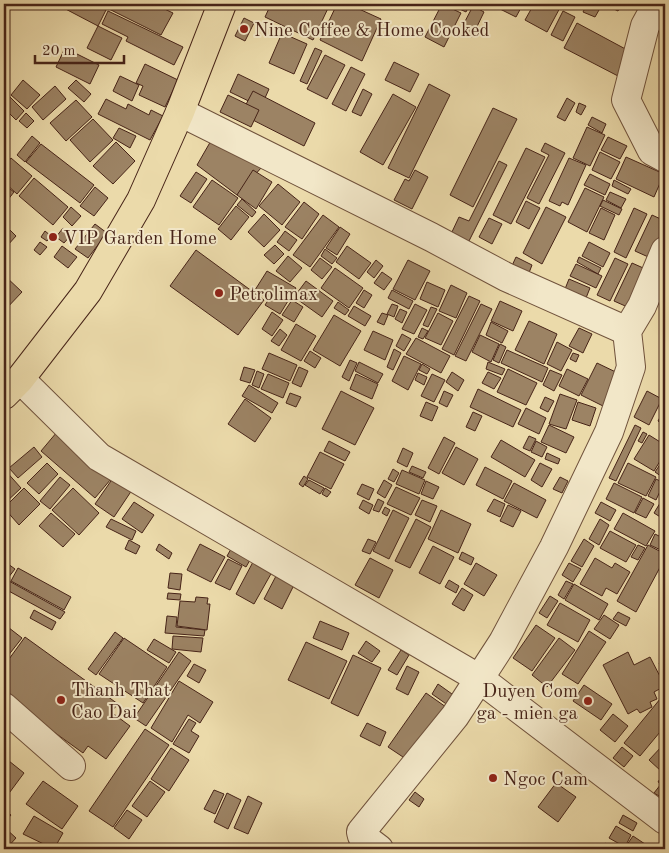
<svg xmlns="http://www.w3.org/2000/svg" width="669" height="853" viewBox="0 0 669 853" font-family="'Old Standard TT',serif">
<style>
.building{fill:#9c8364;stroke:#472418}
.lines{fill:none;stroke-linecap:round;stroke-linejoin:round}
.minor-casing{stroke:#70523c;stroke-width:30}
.major-casing{stroke:#472418;stroke-width:30}
.minor{stroke:#f2e7c8;stroke-width:28}
.major{stroke:#ebdaaa;stroke-width:28}
.poi-dot{fill:#8f2418;stroke:#f2e7c8;stroke-width:2}
.labels{text-anchor:middle;stroke-width:4;stroke-linejoin:round;paint-order:stroke}
.poi-label{font-size:19px;fill:#472418;stroke:#f2e7c8;text-anchor:start}
</style>
<rect width="100%" height="100%" fill="#ebdaaa"/>
<filter id="stains"><feTurbulence type="fractalNoise" baseFrequency=".004" numOctaves="4"/><feColorMatrix values="0 0 0 0 .2 0 0 0 0 .09 0 0 0 0 .02 0 0 0 .5 -.17"/></filter>
<radialGradient id="worn" r=".72"><stop offset=".6" stop-color="#630" stop-opacity="0"/><stop offset="1" stop-color="#630" stop-opacity=".3"/></radialGradient>
<g class="building">
<path d="M56 4H93L106 10 98 26Z"/>
<path d="M99 4H154L173 13 161 35Z"/>
<path d="M271 4H330L313 40 265 17Z"/>
<path d="M337 4H348L381 19 362 61 320 40Z"/>
<path d="M442 4 461 13 444 47 425 37Z"/>
<path d="M449 4H470L466 12Z"/>
<path d="M500 4H523L516 17 498 8Z"/>
<path d="M534 4H562L547 32 525 20Z"/>
<path d="M587 4 599 10 595 17 583 12Z"/>
<path d="M604 4H622L618 11Z"/>
<path d="M473 6 484 12 472 37 460 31Z"/>
<path d="M108 11 183 47 174 65 126 41 128 37 102 24Z"/>
<path d="M563 11 575 17 563 41 551 35Z"/>
<path d="M244 18 254 23 245 41 235 36Z"/>
<path d="M577 23 631 52 618 76 564 48Z"/>
<path d="M98 26 122 38 111 60 87 48Z"/>
<path d="M282 33 307 44 294 74 269 63Z"/>
<path d="M65 48 99 65 90 84 56 67Z"/>
<path d="M315 48 322 51 307 84 300 81Z"/>
<path d="M325 55 345 65 327 99 307 89Z"/>
<path d="M394 62 419 74 410 92 385 80Z"/>
<path d="M145 64 178 80 165 107 139 95 143 86 136 83Z"/>
<path d="M351 67 365 74 346 111 332 104Z"/>
<path d="M238 74 269 89 261 107 230 92Z"/>
<path d="M120 76 139 85 132 101 113 91Z"/>
<path d="M23 80 40 95 27 109 11 95Z"/>
<path d="M76 80 91 94 84 102 68 88Z"/>
<path d="M429 84 450 95 409 178 388 168Z"/>
<path d="M55 86 66 99 43 120 32 107Z"/>
<path d="M363 89 372 94 361 116 352 112Z"/>
<path d="M253 91 315 123 304 146 241 114Z"/>
<path d="M393 94 416 107 383 165 360 152Z"/>
<path d="M228 95 259 110 251 127 220 112Z"/>
<path d="M10 97 24 111 16 120 4 108V103Z"/>
<path d="M567 98 575 103 565 121 557 117Z"/>
<path d="M106 99 126 109 128 104 149 115 151 110 163 116 150 140 98 114Z"/>
<path d="M76 100 92 117 66 141 50 123Z"/>
<path d="M579 103 586 106 581 115 576 112Z"/>
<path d="M493 108 517 119 473 207 450 195Z"/>
<path d="M26 113 34 121 27 128 19 121Z"/>
<path d="M592 117 606 124 602 133 588 125Z"/>
<path d="M93 119 113 140 90 162 70 140Z"/>
<path d="M587 127 605 135 590 166 573 158Z"/>
<path d="M119 128 136 136 130 148 113 138Z"/>
<path d="M32 136 40 143 25 162 17 155Z"/>
<path d="M608 137 627 146 620 159 601 150Z"/>
<path d="M212 139 261 168 237 195 197 165Z"/>
<path d="M116 142 135 161 113 184 93 166Z"/>
<path d="M545 143 565 153 539 204 527 198 549 155 541 151Z"/>
<path d="M41 144 94 185 80 203 26 162Z"/>
<path d="M526 148 545 157 511 224 493 215Z"/>
<path d="M600 152 620 162 611 179 592 170Z"/>
<path d="M626 157 664 174 654 197 616 179Z"/>
<path d="M11 158 32 176 17 194 4 182V167Z"/>
<path d="M569 158 586 165 568 205 562 202 560 206 549 201Z"/>
<path d="M499 161 507 165 468 243 451 234 459 217 469 221Z"/>
<path d="M253 170 272 182 256 209 237 195Z"/>
<path d="M415 170 428 177 412 209 394 200 405 179 409 181Z"/>
<path d="M196 172 207 179 191 203 180 196Z"/>
<path d="M590 174 610 184 605 195 584 185Z"/>
<path d="M34 178 68 207 53 225 19 196Z"/>
<path d="M212 180 238 198 219 225 193 207Z"/>
<path d="M614 180 631 189 628 194 612 186Z"/>
<path d="M278 184 300 202 282 225 259 206Z"/>
<path d="M6 186 14 192 7 201 4 199V190Z"/>
<path d="M95 187 108 198 94 216 80 206Z"/>
<path d="M585 188 604 197 587 232 568 222Z"/>
<path d="M610 192 626 199 621 208 606 200Z"/>
<path d="M242 199 256 212 252 217 237 205Z"/>
<path d="M603 200 622 209 619 215 600 206Z"/>
<path d="M526 201 540 208 529 229 516 222Z"/>
<path d="M304 202 319 214 302 239 285 227Z"/>
<path d="M236 206 249 217 231 240 218 229Z"/>
<path d="M71 207 81 216 72 226 63 217Z"/>
<path d="M546 207 566 217 542 264 523 253Z"/>
<path d="M601 208 615 215 604 240 589 233Z"/>
<path d="M634 208 647 214 626 258 614 252Z"/>
<path d="M264 214 280 230 264 247 248 232Z"/>
<path d="M323 215 339 227 310 267 293 255Z"/>
<path d="M652 215 665 221V239L655 260 635 251Z"/>
<path d="M489 218 502 224 492 244 479 237Z"/>
<path d="M95 224 107 233 88 258 75 249Z"/>
<path d="M5 225 16 236 7 246 4 243Z"/>
<path d="M340 227 350 234 337 255 326 248Z"/>
<path d="M63 228 71 235 64 243 56 237Z"/>
<path d="M45 231 51 236 47 241 41 237Z"/>
<path d="M285 231 297 240 289 251 277 242Z"/>
<path d="M40 242 47 247 40 255 34 250Z"/>
<path d="M589 242 610 253 603 267 582 256Z"/>
<path d="M275 245 284 254 274 264 264 255Z"/>
<path d="M62 246 77 257 68 268 54 257Z"/>
<path d="M347 246 371 263 359 279 336 262Z"/>
<path d="M325 249 337 258 332 264 321 256Z"/>
<path d="M196 250 264 300 238 335 170 286Z"/>
<path d="M288 256 302 268 290 282 276 271Z"/>
<path d="M516 257 532 265 527 278 510 270Z"/>
<path d="M579 257 601 268 598 274 577 262Z"/>
<path d="M320 258 332 267 322 279 311 270Z"/>
<path d="M615 258 628 264 610 301 597 295Z"/>
<path d="M376 260 383 266 374 278 367 272Z"/>
<path d="M408 260 430 271 415 300 393 289Z"/>
<path d="M632 263 650 271 632 309 614 301Z"/>
<path d="M576 264 602 276 596 288 570 276Z"/>
<path d="M335 268 363 288 349 308 321 288Z"/>
<path d="M267 271 296 288 280 314 265 305 269 299 255 290Z"/>
<path d="M382 272 392 279 384 290 374 283Z"/>
<path d="M4 275 22 292 4 311Z"/>
<path d="M569 279 590 288 586 298 565 289Z"/>
<path d="M306 281 333 301 322 317 294 297Z"/>
<path d="M427 282 445 290 438 307 420 299Z"/>
<path d="M451 285 467 293 456 318 439 311Z"/>
<path d="M364 290 372 295 364 308 356 303Z"/>
<path d="M392 290 413 301 409 309 388 298Z"/>
<path d="M469 296 480 301 454 355 442 349Z"/>
<path d="M292 300 303 307 294 322 282 315Z"/>
<path d="M500 301 522 311 513 331 491 321Z"/>
<path d="M338 302 349 310 345 315 334 308Z"/>
<path d="M392 304 398 306 394 317 387 314Z"/>
<path d="M415 304 427 310 414 334 402 329Z"/>
<path d="M481 304 492 309 466 361 455 356Z"/>
<path d="M354 306 371 316 365 326 348 316Z"/>
<path d="M431 307 437 309 428 327 423 325Z"/>
<path d="M400 309 407 312 402 323 395 319Z"/>
<path d="M272 312 283 320 272 336 262 329Z"/>
<path d="M382 313 388 315 384 325 377 322Z"/>
<path d="M438 313 453 321 441 345 425 338Z"/>
<path d="M334 315 361 331 340 366 313 350Z"/>
<path d="M529 321 557 334 544 364 515 350Z"/>
<path d="M491 322 508 331 502 343 486 335Z"/>
<path d="M296 324 316 336 301 361 281 350Z"/>
<path d="M422 328 428 331 423 339 418 337Z"/>
<path d="M579 328 592 334 583 353 569 346Z"/>
<path d="M280 329 287 335 279 346 271 341Z"/>
<path d="M373 331 393 340 385 360 364 350Z"/>
<path d="M402 334 411 339 404 351 396 346Z"/>
<path d="M480 335 499 344 491 362 472 352Z"/>
<path d="M416 338 450 356 441 373 406 354Z"/>
<path d="M557 342 572 350 561 371 547 364Z"/>
<path d="M500 344 506 347 499 363 493 360Z"/>
<path d="M394 349 401 353 393 370 387 367Z"/>
<path d="M507 350 548 368 542 382 501 363Z"/>
<path d="M310 351 321 358 315 368 304 361Z"/>
<path d="M269 353 297 365 290 381 262 369Z"/>
<path d="M573 353 579 355 576 362 570 359Z"/>
<path d="M404 356 421 364 408 390 392 381Z"/>
<path d="M350 360 357 363 349 381 342 377Z"/>
<path d="M359 362 383 374 378 383 355 371Z"/>
<path d="M488 362 505 369 502 375 486 369Z"/>
<path d="M597 363 624 376 607 408 581 395Z"/>
<path d="M422 364 430 369 427 374 419 370Z"/>
<path d="M244 367 255 370 250 383 240 380Z"/>
<path d="M299 367 308 371 301 387 292 383Z"/>
<path d="M508 369 537 383 526 405 497 392Z"/>
<path d="M567 369 588 379 579 396 559 386Z"/>
<path d="M550 370 562 375 554 391 543 385Z"/>
<path d="M257 371 264 374 259 388 252 385Z"/>
<path d="M452 372 464 380 458 391 446 382Z"/>
<path d="M488 372 501 378 494 389 482 383Z"/>
<path d="M418 373 427 377 424 385 415 380Z"/>
<path d="M268 374 289 383 283 398 261 389Z"/>
<path d="M356 374 378 384 372 399 350 389Z"/>
<path d="M432 374 445 380 434 402 421 396Z"/>
<path d="M249 385 278 403 272 413 242 396Z"/>
<path d="M478 389 521 410 513 427 470 407Z"/>
<path d="M341 391 374 408 355 445 322 429Z"/>
<path d="M444 391 453 395 447 407 439 403Z"/>
<path d="M647 391 662 399 649 425 634 417Z"/>
<path d="M290 393 301 397 296 407 286 403Z"/>
<path d="M560 394 577 400 566 429 549 424Z"/>
<path d="M545 397 554 401 548 412 540 408Z"/>
<path d="M245 399 271 418 255 442 228 424Z"/>
<path d="M426 402 438 407 432 421 420 416Z"/>
<path d="M578 402 596 408 590 426 572 420Z"/>
<path d="M526 408 546 418 539 434 518 424Z"/>
<path d="M665 408V426L658 421Z"/>
<path d="M473 412 482 416 475 431 466 427Z"/>
<path d="M549 425 574 437 566 453 541 442Z"/>
<path d="M635 425 641 428 616 481 609 478Z"/>
<path d="M57 432 111 479 95 498 41 451Z"/>
<path d="M643 432 647 434 642 443 638 441Z"/>
<path d="M649 435 665 445V453L654 471 634 459Z"/>
<path d="M529 436 536 439 530 451 523 448Z"/>
<path d="M444 437 455 443 439 474 428 468Z"/>
<path d="M501 440 535 460 525 477 491 457Z"/>
<path d="M329 441 350 452 345 461 324 451Z"/>
<path d="M536 441 547 447 542 457 531 452Z"/>
<path d="M34 447 42 457 18 478 9 468Z"/>
<path d="M456 447 478 459 464 485 442 473Z"/>
<path d="M403 448 413 453 407 467 397 462Z"/>
<path d="M320 452 344 464 331 489 307 477Z"/>
<path d="M547 453 560 459 558 464 545 459Z"/>
<path d="M665 457V479L655 472Z"/>
<path d="M47 463 58 474 39 494 27 483Z"/>
<path d="M540 463 552 469 542 487 531 480Z"/>
<path d="M628 463 656 477 646 496 618 483Z"/>
<path d="M412 466 426 472 423 478 409 472Z"/>
<path d="M485 467 512 481 503 499 476 485Z"/>
<path d="M4 469 21 488 4 504Z"/>
<path d="M393 469 399 473 394 482 388 479Z"/>
<path d="M402 470 425 480 419 494 396 484Z"/>
<path d="M304 476 308 479 303 487 299 484Z"/>
<path d="M60 477 70 485 50 509 40 501Z"/>
<path d="M560 477 568 481 562 493 553 489Z"/>
<path d="M113 478 132 490 114 517 95 504Z"/>
<path d="M656 479 664 483 656 500 648 496Z"/>
<path d="M309 480 324 488 320 494 305 485Z"/>
<path d="M384 480 392 485 385 498 377 493Z"/>
<path d="M426 481 439 487 433 499 421 494Z"/>
<path d="M514 483 546 500 537 518 504 501Z"/>
<path d="M614 483 642 497 634 513 606 499Z"/>
<path d="M362 484 374 489 369 500 357 494Z"/>
<path d="M396 487 420 498 411 515 387 504Z"/>
<path d="M24 488 40 504 19 525 4 508Z"/>
<path d="M73 488 99 513 79 535 52 510Z"/>
<path d="M325 488 331 492 327 497 322 494Z"/>
<path d="M665 495V520L654 513Z"/>
<path d="M643 498 654 504 646 518 635 513Z"/>
<path d="M378 499 384 502 379 512 373 510Z"/>
<path d="M494 499 505 504 500 517 487 511Z"/>
<path d="M363 500 373 505 369 514 359 508Z"/>
<path d="M422 500 437 506 430 522 415 515Z"/>
<path d="M134 502 154 515 142 533 122 519Z"/>
<path d="M601 502 616 510 610 521 595 513Z"/>
<path d="M508 505 521 511 513 527 500 521Z"/>
<path d="M385 507 390 510 387 516 382 513Z"/>
<path d="M393 510 409 518 389 559 373 551Z"/>
<path d="M441 510 471 524 458 553 428 539Z"/>
<path d="M51 513 75 534 63 547 39 526Z"/>
<path d="M623 513 655 531 646 546 614 529Z"/>
<path d="M111 519 136 531 132 540 106 527Z"/>
<path d="M416 519 431 527 410 568 395 561Z"/>
<path d="M600 519 609 525 599 545 589 539Z"/>
<path d="M610 531 636 545 626 562 600 548Z"/>
<path d="M655 534 665 539V552L650 545Z"/>
<path d="M368 539 376 542 370 554 362 551Z"/>
<path d="M584 539 594 546 582 567 571 561Z"/>
<path d="M129 540 140 546 136 554 125 549Z"/>
<path d="M159 544 172 553 169 559 156 550Z"/>
<path d="M200 544 225 557 211 582 187 570Z"/>
<path d="M638 545 645 548 638 560 631 557Z"/>
<path d="M648 545 665 554V558L636 612 617 601Z"/>
<path d="M433 546 454 557 440 584 419 573Z"/>
<path d="M231 549 250 560 246 567 227 556Z"/>
<path d="M462 552 474 558 471 565 459 559Z"/>
<path d="M370 558 393 570 379 598 355 585Z"/>
<path d="M595 558 612 568 615 563 630 572 617 594 606 588 602 596 580 584Z"/>
<path d="M228 559 242 566 230 590 215 583Z"/>
<path d="M4 561 15 569 4 583Z"/>
<path d="M253 562 272 572 254 604 236 594Z"/>
<path d="M476 563 497 575 484 596 464 584Z"/>
<path d="M569 563 581 569 573 582 562 575Z"/>
<path d="M18 568 71 597 64 610 11 581Z"/>
<path d="M170 573 182 574 180 590 168 588Z"/>
<path d="M276 576 294 585 282 609 264 599Z"/>
<path d="M449 580 459 586 456 593 445 587Z"/>
<path d="M9 581 65 612 60 619 5 589Z"/>
<path d="M566 581 573 584 564 599 558 595Z"/>
<path d="M574 584 608 604 599 620 565 600Z"/>
<path d="M462 588 473 595 464 611 452 604Z"/>
<path d="M168 593 181 594 180 600 167 599Z"/>
<path d="M550 596 558 601 547 618 539 613Z"/>
<path d="M196 597 208 598 207 604H210L207 630 177 626 180 601 195 602Z"/>
<path d="M560 603 590 620 578 642 547 625Z"/>
<path d="M34 610 56 622 52 630 30 618Z"/>
<path d="M618 612 630 618 626 626 613 619Z"/>
<path d="M604 615 619 625 610 639 594 629Z"/>
<path d="M167 616 177 617 176 627 205 630 204 636 165 633Z"/>
<path d="M320 621 349 633 342 650 313 638Z"/>
<path d="M4 624 22 638 7 657 4 654Z"/>
<path d="M536 625 555 638 532 671 513 658Z"/>
<path d="M589 631 606 642 578 684 562 674Z"/>
<path d="M115 632 123 638 96 675 88 669Z"/>
<path d="M173 636 203 638 201 652 172 649Z"/>
<path d="M25 637 118 704 111 712 130 726 106 759 88 746 83 753 4 696V666Z"/>
<path d="M124 638 167 667 143 703 99 674Z"/>
<path d="M559 638 575 650 547 687 532 675Z"/>
<path d="M154 639 176 652 169 663 147 650Z"/>
<path d="M366 641 380 651 372 662 358 653Z"/>
<path d="M306 642 347 661 329 699 288 680Z"/>
<path d="M401 650 409 655 397 675 388 670Z"/>
<path d="M179 652 191 661 146 726 134 718Z"/>
<path d="M628 652 634 665 650 657 665 686 654 692 657 699 650 702 652 707 640 713 637 709 628 714 603 665Z"/>
<path d="M665 654V668L659 664Z"/>
<path d="M353 655 381 668 358 716 331 703Z"/>
<path d="M194 664 206 670 199 683 187 676Z"/>
<path d="M407 666 419 672 408 695 396 689Z"/>
<path d="M179 681 213 702 200 723 188 715 172 742 151 728Z"/>
<path d="M438 684 459 699 452 708 432 694Z"/>
<path d="M584 685 612 704 601 720 573 701Z"/>
<path d="M426 693 446 707 409 761 388 747Z"/>
<path d="M665 693V726L640 756 624 743Z"/>
<path d="M613 714 628 726 615 742 600 730Z"/>
<path d="M189 719 196 723 191 731 199 736 189 753 173 744Z"/>
<path d="M367 723 386 732 380 746 360 736Z"/>
<path d="M145 729 169 745 113 827 89 811Z"/>
<path d="M663 745 665 747V767L661 771 649 760Z"/>
<path d="M622 747 633 756 624 767 613 758Z"/>
<path d="M171 748 189 760 169 791 151 779Z"/>
<path d="M4 757 24 773 4 800Z"/>
<path d="M663 774 665 775V786L658 782Z"/>
<path d="M43 781 78 806 62 829 26 804Z"/>
<path d="M150 781 165 792 147 817 132 806Z"/>
<path d="M556 783 576 797 558 822 538 807Z"/>
<path d="M661 784 665 787 664 799 654 793Z"/>
<path d="M214 790 224 794 215 814 204 809Z"/>
<path d="M415 792 424 799 419 807 409 800Z"/>
<path d="M227 793 241 800 228 829 214 822Z"/>
<path d="M248 796 262 803 248 834 234 828Z"/>
<path d="M4 809 11 815 4 823Z"/>
<path d="M127 810 142 820 129 839 114 828Z"/>
<path d="M623 815 637 823 633 831 619 823Z"/>
<path d="M34 816 63 833 54 849 23 834Z"/>
<path d="M616 826 631 835 625 847 609 838Z"/>
<path d="M4 827 16 838 6 849H4Z"/>
<path d="M633 836 645 844 642 849H624Z"/>
<path d="M605 843 613 849H600Z"/>
</g>
<g class="lines">
<g class="minor-casing">
<g id="minor">
<path d="M657 4 645 26 626 100 652 151 665 158"/>
<path d="M180 112 431 237 506 277 627 331"/>
<path d="M20 379 99 457 480 679 665 820"/>
<path d="M4 707 71 766"/>
<path d="M379 849 362 836 361 832 455 716 503 642 554 547 609 432 631 367 627 331 642 306 665 251"/>
</g>
</g>
<g class="major-casing">
<path id="major" d="M4 395 20 379 88 291 141 200 180 112 222 4"/>
</g>
<use href="#minor" class="minor"/>
<use href="#major" class="major"/>
</g>
<g class="poi-dot">
<circle cx="244" cy="29" r="5"/>
<circle cx="53" cy="237" r="5"/>
<circle cx="219" cy="293" r="5"/>
<circle cx="61" cy="700" r="5"/>
<circle cx="588" cy="701" r="5"/>
<circle cx="493" cy="778" r="5"/>
</g>
<g class="labels">
<g class="poi-label">
<text x="254" y="36">Nine Coffee &amp; Home Cooked</text>
<text x="63" y="244">VIP Garden Home</text>
<text x="229" y="300">Petrolimax</text>
<text x="71" y="696">Thanh That<tspan x="71" dy="22">Cao Dai</tspan></text>
<text x="578" y="697" text-anchor="end">Duyen Com<tspan x="578" dy="22">ga - mien ga</tspan></text>
<text x="503" y="785">Ngoc Cam</text>
</g>
</g>
<rect width="669" height="853" fill="none" stroke="#ebdaaa" stroke-width="20"/>
<rect x="5" y="5" width="659" height="843" fill="none" stroke="#472418" stroke-width="2.5"/>
<rect x="10" y="10" width="649" height="833" fill="none" stroke="#472418"/>
<path d="M35 55v8h89v-8" fill="none" stroke="#472418" stroke-width="2.5"/>
<text x="42" y="55" font-size="15" fill="#472418" stroke="#f2e7c8" stroke-width="4" paint-order="stroke">20 m</text>
<rect width="100%" height="100%" filter="url(#stains)"/>
<rect width="100%" height="100%" fill="url(#worn)"/>
</svg>
